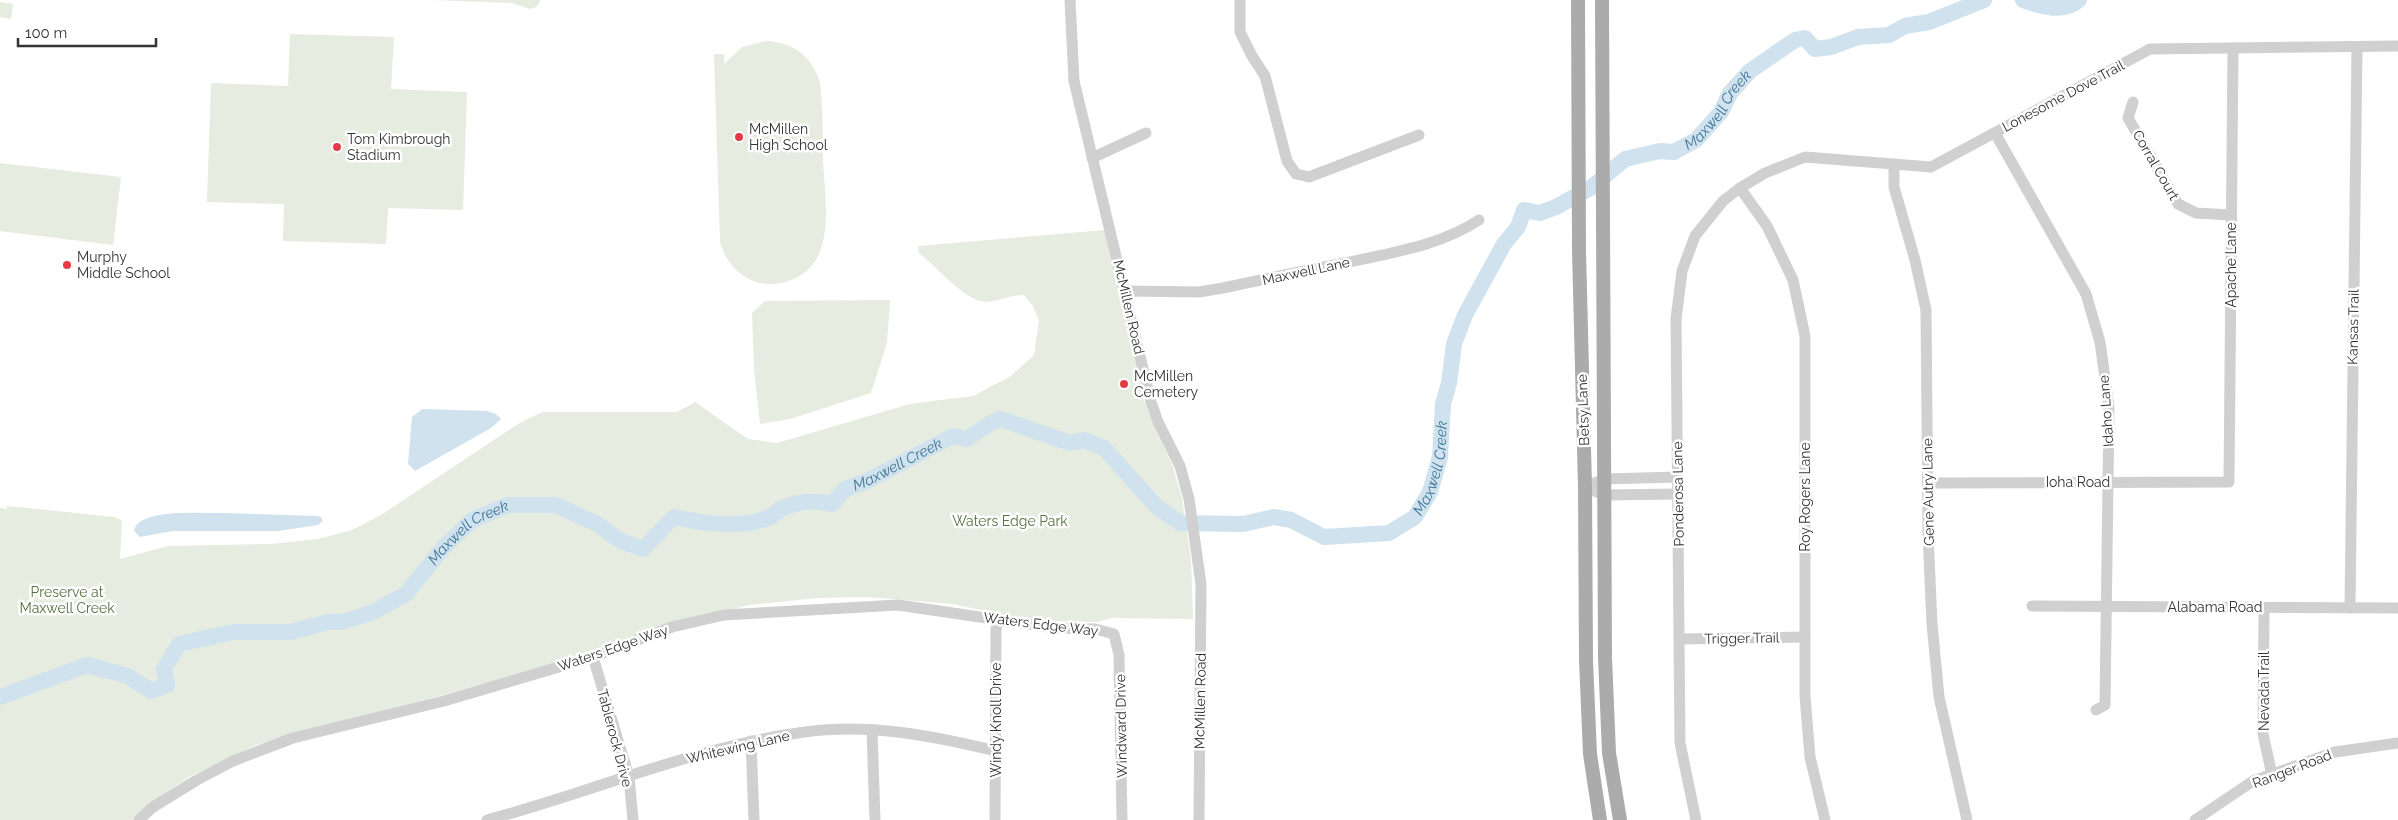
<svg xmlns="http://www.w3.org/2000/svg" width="2398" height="820" viewBox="0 0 2398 820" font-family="Raleway,sans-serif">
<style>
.green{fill:#e6ecdf}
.water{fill:#cfe2ee}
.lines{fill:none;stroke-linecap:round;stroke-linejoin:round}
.river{stroke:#cfe2ee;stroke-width:16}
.minor{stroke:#d0d0d0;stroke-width:11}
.major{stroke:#ababab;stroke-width:14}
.poi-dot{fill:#e63946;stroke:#fff;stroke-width:2}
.labels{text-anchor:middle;stroke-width:5;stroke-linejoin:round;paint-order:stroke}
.street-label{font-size:14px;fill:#333;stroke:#fff}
.poi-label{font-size:14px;fill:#333;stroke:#fff;text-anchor:start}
.park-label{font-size:14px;fill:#56703f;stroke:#fff}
.water-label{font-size:15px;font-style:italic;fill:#3f7597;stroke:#fff}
</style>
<rect width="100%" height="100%" fill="#fff"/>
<g class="green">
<path d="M432 0H540V2L536 7 530 9 512 3Z"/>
<path d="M0 2 13 4 11 19 0 17Z"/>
<path d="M290 34 394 37 391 89 467 92 463 210 388 208 386 244 283 241 284 204 207 202 211 83 288 86Z"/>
<path d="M766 41C792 42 810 55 819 79 824 105 822 133 823 159 824 197 838 260 794 279 783 284 772 285 760 283 739 278 726 262 720 242L714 54H724V64L742 47Z"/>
<path d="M0 163 121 177 113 245 0 231Z"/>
<path d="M1105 230 1139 372 1143 398 1154 427 1172 464 1182 498 1191 560 1193 619 1112 618 1097 622 1050 621 1009 616 953 604 867 597 817 598 749 605 652 630 539 668 436 697 291 734 254 746 189 777 164 794 132 820H0V508L7 509V506L115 517 122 521 120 559 168 546 271 544 318 539 352 530 381 515 518 424 542 412H677L695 402 748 439 777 443 910 404 973 396 1011 376 1034 355 1039 321 1033 306 1024 295C1010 295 1000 301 986 302 966 302 936 266 919 253L918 246Z"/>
<path d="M890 300 887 343 871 393 790 419 760 424 754 369 752 313 765 301Z"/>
</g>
<g class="water">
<path d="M422 409 487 411 496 414 501 419 491 428 415 471 408 464 412 417Z"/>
<path d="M225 513 316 516 321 517 323 521 318 525 278 531H173L140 537 134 531C138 507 205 514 225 513Z"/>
</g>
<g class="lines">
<g class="river">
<path d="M2023 0C2039 6 2064 14 2079 0"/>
<path id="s1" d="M0 697 87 665 128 676 151 691 167 685 164 669 179 644 233 632H291L328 622H342L373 612 406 594 443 548 472 520 508 505H556L597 524 621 541 643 549 674 517C704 524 740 529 770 517 775 515 778 510 783 508 798 501 816 500 832 504L845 489 865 482 953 436 967 439 989 424 1001 419 1070 443 1084 440 1104 448 1156 506 1180 523 1243 524 1274 517 1291 520 1324 537 1389 533 1415 517 1430 492 1440 457 1443 404 1449 383 1454 344 1465 315 1504 244 1518 227 1524 210 1540 213 1556 207 1592 187 1625 159 1660 151 1674 152 1696 140 1721 112 1730 93 1750 71 1795 40 1805 38 1815 49 1831 47 1858 37 1889 35 1905 26 1929 22 1984 0"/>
</g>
<g class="minor">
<path d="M1070 0 1074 81 1151 402 1158 422 1180 466 1189 499 1201 584 1199 820"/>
<path d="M1240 0V32L1252 56 1265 76 1287 161 1296 174 1309 177 1419 135"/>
<path d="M2133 102 2128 118 2178 204 2196 213 2231 215"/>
<path d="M1995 133 2086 294 2100 342 2109 407 2105 705 2096 710"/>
<path d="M1092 158 1146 133"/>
<path d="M1894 164V187L1915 260 1926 310 1928 534 1932 624 1939 697 1967 820"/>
<path d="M1740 188 1767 226 1793 280 1805 336V696L1810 757 1825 820"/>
<path d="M1125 291 1199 292 1223 288C1265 279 1308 270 1350 262 1395 252 1441 245 1479 220"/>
<path d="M1928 483 2229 482 2233 48"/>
<path d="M1585 487 1604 495 1678 494"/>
<path d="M1585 487 1604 479 1678 477"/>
<path d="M2032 606 2398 608"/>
<path d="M2264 608 2263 734 2272 775"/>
<path d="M2350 608 2357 47"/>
<path d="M1679 639 1805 637"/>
<path d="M593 657 629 777 633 820"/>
<path d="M872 730 875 820"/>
<path d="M751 741 754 820"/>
<path d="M139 820 153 807 197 780 233 761 293 738 444 701 593 657 672 627 724 615 898 605 1055 628 1095 629 1114 634 1119 655 1122 820"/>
<path d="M487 820C593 792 696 746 805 732 869 723 934 736 996 751"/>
<path d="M995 820 996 630 998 619"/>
<path d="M1696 820 1680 743 1676 319 1682 271 1695 236 1723 201 1740 188 1765 173 1805 157 1931 167 2150 49 2398 46"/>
<path d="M2195 820 2253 781 2335 752 2398 743"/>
</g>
<g class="major">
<path d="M1578 0 1579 251 1585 487 1586 660 1590 754 1600 820"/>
<path d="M1602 0 1605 657 1609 753 1620 820"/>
</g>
</g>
<g class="poi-dot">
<circle cx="739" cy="137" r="5"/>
<circle cx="337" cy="147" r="5"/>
<circle cx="67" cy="265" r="5"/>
<circle cx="1124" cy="384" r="5"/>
</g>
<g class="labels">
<g class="street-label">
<text transform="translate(2063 96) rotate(-28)" y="5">Lonesome Dove Trail</text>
<text transform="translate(2156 165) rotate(60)" y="5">Corral Court</text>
<text transform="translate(2231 265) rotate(-90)" y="5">Apache Lane</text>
<text transform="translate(1306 271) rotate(-12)" y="5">Maxwell Lane</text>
<text transform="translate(1129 307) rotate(77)" y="5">McMillen Road</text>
<text transform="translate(2353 327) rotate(-89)" y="5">Kansas Trail</text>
<text transform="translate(1583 410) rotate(-92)" y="5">Betsy Lane</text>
<text transform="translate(2106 411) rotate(-94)" y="5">Idaho Lane</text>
<text x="2078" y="487">Ioha Road</text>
<text transform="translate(1928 492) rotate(-91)" y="5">Gene Autry Lane</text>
<text transform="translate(1678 494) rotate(-91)" y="5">Ponderosa Lane</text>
<text transform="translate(1805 497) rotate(-90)" y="5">Roy Rogers Lane</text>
<text x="2215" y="612">Alabama Road</text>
<text transform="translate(1041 624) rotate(7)" y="5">Waters Edge Way</text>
<text transform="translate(1742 638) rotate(-1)" y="5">Trigger Trail</text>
<text transform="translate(613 648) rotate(-19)" y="5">Waters Edge Way</text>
<text transform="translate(2264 691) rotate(-90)" y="5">Nevada Trail</text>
<text transform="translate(1200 701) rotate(-89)" y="5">McMillen Road</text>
<text transform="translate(996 720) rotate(-90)" y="5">Windy Knoll Drive</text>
<text transform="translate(1121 726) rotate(-91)" y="5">Windward Drive</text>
<text transform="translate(615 738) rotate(75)" y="5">Tablerock Drive</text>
<text transform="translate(738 747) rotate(-13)" y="5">Whitewing Lane</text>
<text transform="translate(2292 769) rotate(-21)" y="5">Ranger Road</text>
</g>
<g class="poi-label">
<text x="749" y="134">McMillen<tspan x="749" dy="16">High School</tspan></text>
<text x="347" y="144">Tom Kimbrough<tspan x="347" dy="16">Stadium</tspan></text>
<text x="77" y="262">Murphy<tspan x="77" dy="16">Middle School</tspan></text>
<text x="1134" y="381">McMillen<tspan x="1134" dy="16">Cemetery</tspan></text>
</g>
<g class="park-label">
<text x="1010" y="526">Waters Edge Park</text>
<text x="67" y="597">Preserve at<tspan x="67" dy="16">Maxwell Creek</tspan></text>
</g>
<g class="water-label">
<text dy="5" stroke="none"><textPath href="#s1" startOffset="2170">Maxwell Creek</textPath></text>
<text dy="5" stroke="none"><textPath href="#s1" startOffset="1031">Maxwell Creek</textPath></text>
<text dy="5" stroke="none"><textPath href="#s1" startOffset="1661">Maxwell Creek</textPath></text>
<text dy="5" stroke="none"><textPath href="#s1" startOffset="550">Maxwell Creek</textPath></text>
</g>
</g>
<path d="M18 38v8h138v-8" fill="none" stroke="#333333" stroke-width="2.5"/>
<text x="25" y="38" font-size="15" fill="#333333" stroke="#ffffff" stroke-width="4" paint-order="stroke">100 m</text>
</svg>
